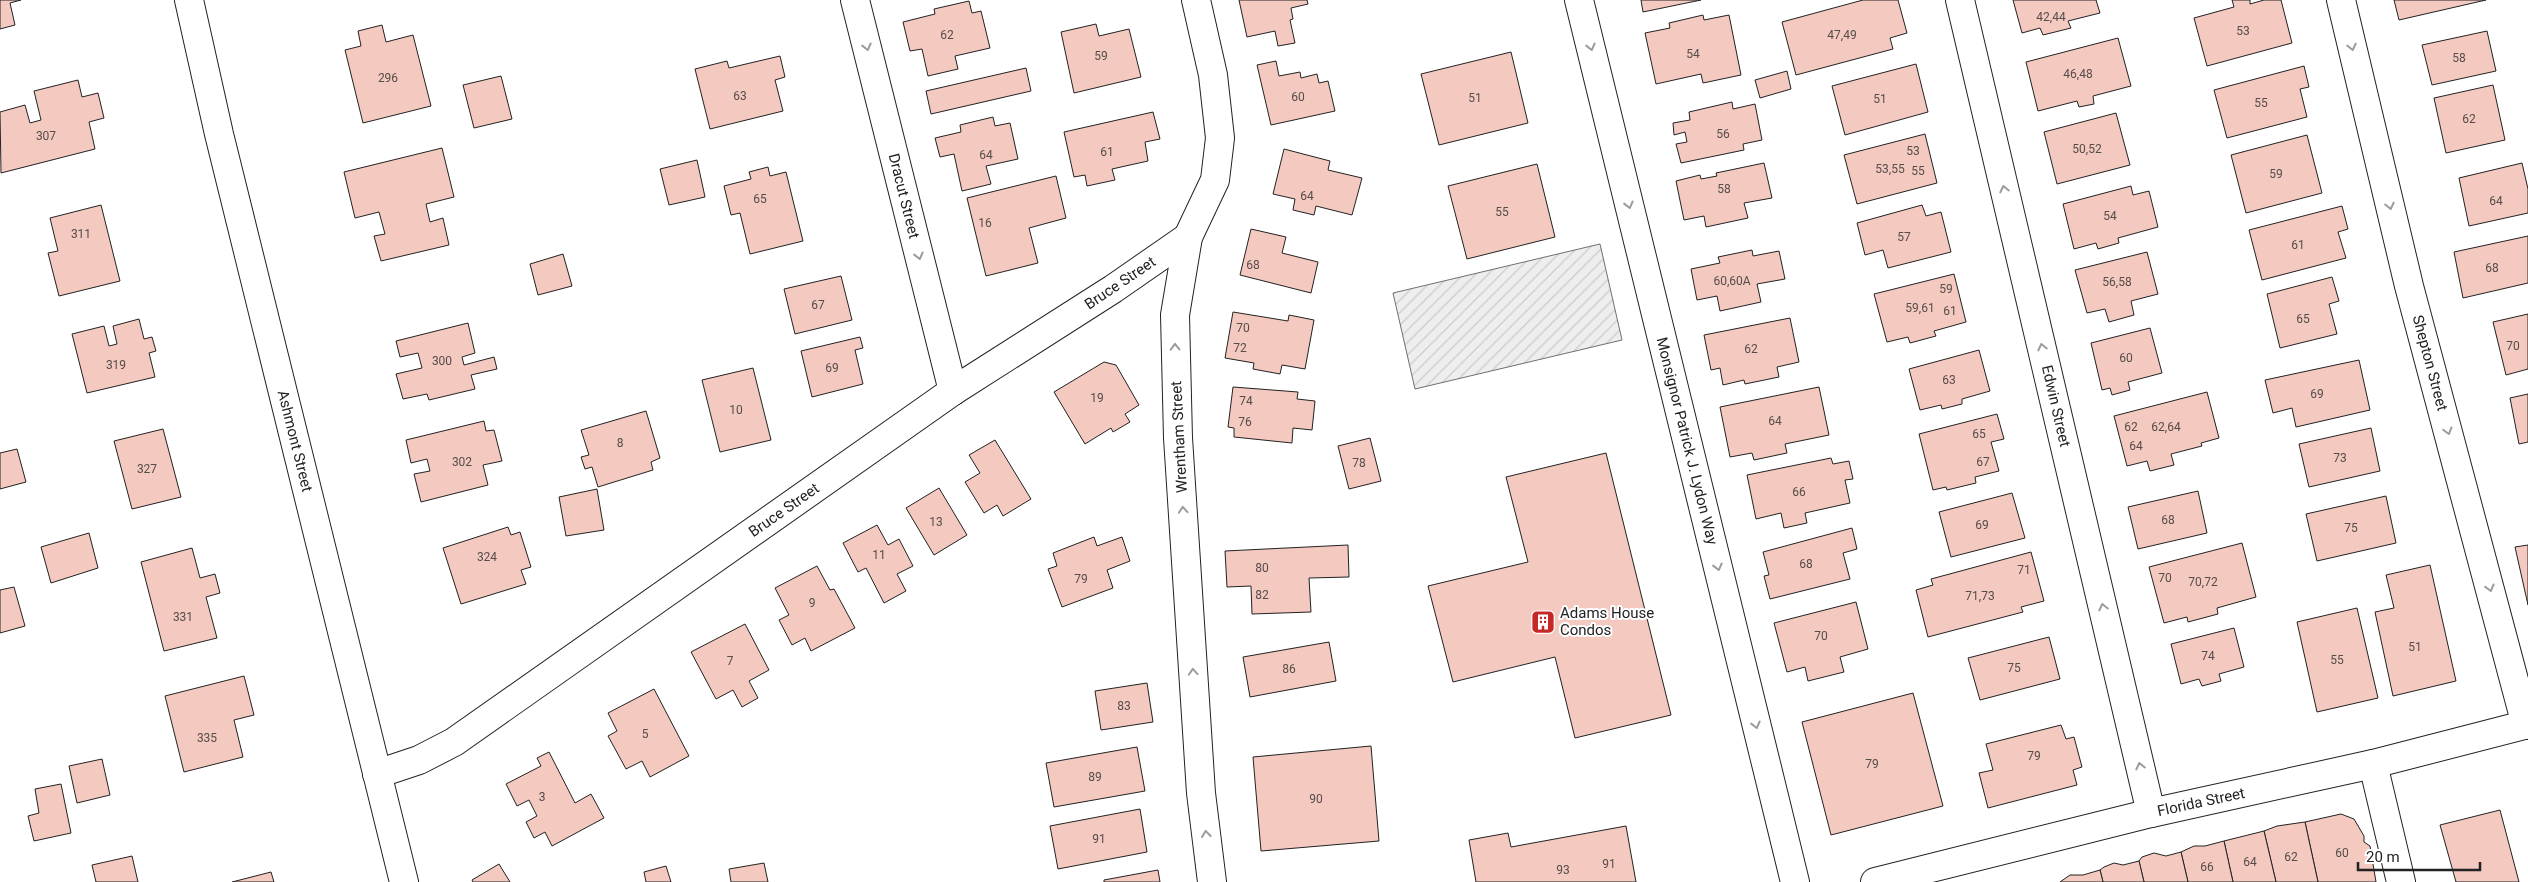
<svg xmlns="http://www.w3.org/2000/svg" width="2528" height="882" viewBox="0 0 2528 882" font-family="Roboto,sans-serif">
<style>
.garden{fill:url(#garden-furrows);stroke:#6f6f6f}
.building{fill:#f3c9c0;stroke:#222}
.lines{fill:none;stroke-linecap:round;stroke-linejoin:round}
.minor-casing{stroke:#222;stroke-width:30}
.secondary-casing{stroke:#222;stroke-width:30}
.minor{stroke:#fff;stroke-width:28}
.secondary{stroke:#fff;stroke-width:28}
.oneway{stroke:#9c9c9c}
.labels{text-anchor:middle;stroke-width:4;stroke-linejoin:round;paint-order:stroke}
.number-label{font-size:12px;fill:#564c4a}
.street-label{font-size:15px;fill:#222;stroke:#fff}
.poi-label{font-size:15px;fill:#222;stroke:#fff;text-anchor:start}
</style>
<defs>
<pattern id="garden-furrows" width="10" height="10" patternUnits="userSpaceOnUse" patternTransform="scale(1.25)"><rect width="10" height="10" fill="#eee"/><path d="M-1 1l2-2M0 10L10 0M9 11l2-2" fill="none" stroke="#ccc"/></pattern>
</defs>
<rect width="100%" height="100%" fill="#fff"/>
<path class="garden" d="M1600 244 1622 340 1415 389 1393 293Z"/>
<g class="building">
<path d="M0 0H21L10 3 15 25 0 29Z"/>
<path d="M1239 0H1307L1308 4 1291 8 1293 19 1290 20 1295 43 1278 46 1275 31 1247 37Z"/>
<path d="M1641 0H1701L1643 12Z"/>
<path d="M1863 0H1898L1907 33 1890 38 1893 49 1796 75 1782 22Z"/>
<path d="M2013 0H2096L2100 13 2068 21 2071 28 2043 35 2040 28 2022 33Z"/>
<path d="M2232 0H2250V4L2264 0H2281L2292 43 2207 66 2194 18 2234 7Z"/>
<path d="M2394 0H2486L2399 20Z"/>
<path d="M969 1 972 13 981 11 990 48 955 56 958 69 928 76 922 49 910 51 903 22 935 14 934 9Z"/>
<path d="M1703 15 1704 20 1729 15 1741 75 1703 83 1701 74 1656 84 1645 33 1670 28 1669 23Z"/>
<path d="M1096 24 1099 36 1129 29 1141 77 1074 93 1061 32Z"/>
<path d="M382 25 386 42 413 35 431 106 363 123 345 50 361 46 358 31Z"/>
<path d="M2487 31 2496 71 2432 85 2422 45Z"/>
<path d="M2118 38 2131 86 2093 96 2094 104 2079 107 2077 101 2038 111 2026 62Z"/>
<path d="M1511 52 1528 123 1439 145 1421 74Z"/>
<path d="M780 56 785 77 775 80 783 111 710 129 695 69 727 61 729 68Z"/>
<path d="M1276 61 1279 76 1300 72 1301 78 1317 74 1319 83 1328 81 1335 111 1271 125 1257 65Z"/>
<path d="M1916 64 1928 112 1845 135 1832 86Z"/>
<path d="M2304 66 2309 87 2300 89 2307 117 2227 138 2214 90Z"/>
<path d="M1026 68 1031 91 931 114 926 91Z"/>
<path d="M1787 71 1791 89 1760 98 1755 80Z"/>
<path d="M501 76 512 119 474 128 463 85Z"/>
<path d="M78 80 82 97 98 93 104 118 89 122 95 149 1 173 0 112 25 105 30 123 41 120 34 91Z"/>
<path d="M2493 85 2505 140 2446 153 2434 98Z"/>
<path d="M1732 102 1733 109 1755 104 1762 140 1743 144 1744 150 1681 163 1676 144 1687 142 1685 132 1674 135 1673 123 1690 120 1689 112Z"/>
<path d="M1153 112 1160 139 1145 142 1148 161 1112 169 1115 180 1087 186 1085 175 1074 177 1064 132Z"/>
<path d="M2116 113 2130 165 2057 184 2044 132Z"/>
<path d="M993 117 995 126 1010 123 1018 159 986 166 991 184 962 191 954 154 940 157 935 138 961 132 960 125Z"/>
<path d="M1925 134 1937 183 1857 204 1844 155Z"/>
<path d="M2307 135 2322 193 2246 213 2231 155Z"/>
<path d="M442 148 454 197 426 204 430 222 443 218 449 245 381 261 374 236 385 234 379 212 355 218 344 172Z"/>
<path d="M1284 149 1330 161 1328 170 1362 178 1352 215 1316 206 1314 215 1293 210 1295 199 1273 194Z"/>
<path d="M697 160 705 197 669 205 660 169Z"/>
<path d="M1764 163 1772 198 1744 203 1748 218 1706 227 1704 216 1684 220 1676 181 1700 175 1701 179 1717 176 1716 173Z"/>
<path d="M2522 163 2528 189V213L2469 226 2459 178Z"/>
<path d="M1537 164 1555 237 1467 259 1448 186Z"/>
<path d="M768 167 770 176 786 172 803 241 750 254 740 213 731 215 724 186 751 179 749 172Z"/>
<path d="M1056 176 1066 218 1029 228 1038 263 986 276 967 198Z"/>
<path d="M2131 186 2133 195 2149 191 2158 227 2118 238 2119 243 2098 249 2096 243 2074 249 2063 204Z"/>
<path d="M101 205 120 281 59 296 48 253 58 251 50 218Z"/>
<path d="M1922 205 1926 216 1941 212 1951 252 1888 268 1883 250 1865 255 1857 223Z"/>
<path d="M2342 206 2348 229 2338 232 2346 258 2262 280 2249 230Z"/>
<path d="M1251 229 1286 237 1282 253 1318 262 1311 293 1240 275Z"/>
<path d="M2528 236V283L2463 298 2454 252Z"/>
<path d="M1752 250 1753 256 1779 251 1785 279 1757 284 1761 302 1720 311 1717 296 1697 300 1691 269 1720 263 1718 257Z"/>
<path d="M2147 252 2158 294 2131 301 2134 315 2109 322 2105 309 2087 313 2075 270Z"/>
<path d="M563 254 572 286 538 295 530 264Z"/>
<path d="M1954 274 1966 322 1934 331 1936 336 1910 343 1908 337 1887 342 1874 294Z"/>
<path d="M841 276 852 320 795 334 784 289Z"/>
<path d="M2332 277 2339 301 2329 304 2337 334 2280 348 2267 294Z"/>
<path d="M1233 312 1288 321 1289 315 1314 320 1305 369 1282 365 1280 374 1253 369 1254 363 1225 358Z"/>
<path d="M2528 314V369L2506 375 2493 322Z"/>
<path d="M1790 318 1799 362 1777 367 1779 377 1745 384 1744 380 1723 385 1720 368 1711 370 1704 335Z"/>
<path d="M139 319 144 339 152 337 156 351 149 353 155 377 87 393 72 334 104 326 109 346 117 344 113 326Z"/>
<path d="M468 323 475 353 462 357 464 365 494 357 497 369 471 375 475 389 429 400 427 394 403 399 396 374 422 368 418 353 400 357 396 341Z"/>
<path d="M2150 328 2162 373 2128 382 2130 390 2112 395 2110 388 2102 390 2091 343Z"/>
<path d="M860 337 863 348 855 350 863 384 812 397 801 351Z"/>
<path d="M1979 350 1990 391 1962 399V404L1942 409 1941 405 1920 410 1909 369Z"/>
<path d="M2359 360 2370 410 2296 427 2292 408 2273 413 2265 380Z"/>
<path d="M1104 362 1116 365 1139 405 1125 414 1130 422 1113 432 1111 428 1085 444 1054 392Z"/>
<path d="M753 368 771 440 720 452 702 380Z"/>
<path d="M1233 387 1298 392 1297 399 1315 401 1312 430 1293 428 1292 443 1234 437V428L1228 427Z"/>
<path d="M1819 387 1829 435 1785 444 1787 453 1754 460 1752 453 1730 457 1720 407Z"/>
<path d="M2207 392 2219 438 2201 443 2202 446 2171 454 2174 465 2150 471 2147 461 2127 466 2114 416Z"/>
<path d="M2528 394V442L2519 444 2510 398Z"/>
<path d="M646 411 660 458 651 462 653 470 598 487 592 467 585 469 581 457 589 455 581 430Z"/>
<path d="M1997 414 2004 439 1991 442 1999 471 1975 477 1976 483 1947 490 1946 487 1933 490 1919 434Z"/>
<path d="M484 421 486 431 494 430 502 461 483 465 488 485 421 502 414 474 430 471 427 459 411 463 406 440Z"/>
<path d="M2371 428 2380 471 2309 487 2299 444Z"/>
<path d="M163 429 181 497 132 509 114 441Z"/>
<path d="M1370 438 1381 481 1349 489 1338 446Z"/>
<path d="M995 440 1031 499 1003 516 997 505 984 513 965 482 980 473 969 455Z"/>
<path d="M17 449 26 482 0 489V453Z"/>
<path d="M1606 453 1671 715 1575 738 1555 657 1453 682 1428 586 1528 562 1506 477Z"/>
<path d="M1831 458 1833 464 1849 461 1853 479 1845 480 1850 503 1805 513 1807 523 1784 528 1781 513 1756 519 1747 475Z"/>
<path d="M939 488 967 535 934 555 906 508Z"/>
<path d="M597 489 604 530 566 536 559 497Z"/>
<path d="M2198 491 2207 533 2138 549 2128 507Z"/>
<path d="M2012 493 2025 538 1951 557 1939 512Z"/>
<path d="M2386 496 2396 543 2317 561 2306 514Z"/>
<path d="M877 525 888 545 899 539 913 566 897 574 906 591 884 603 866 568 858 572 843 543Z"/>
<path d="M508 527 511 535 520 532 531 567 521 570 526 584 461 604 443 548Z"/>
<path d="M1852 528 1857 549 1843 553 1850 579 1770 599 1764 576 1769 575 1763 552Z"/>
<path d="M89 533 98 568 51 583 41 547Z"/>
<path d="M1094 537 1097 546 1122 537 1130 561 1107 570 1113 588 1062 607 1048 569 1057 566 1053 553Z"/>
<path d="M2242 543 2256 597 2217 608 2218 614 2188 622 2187 617 2164 623 2149 567Z"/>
<path d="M1348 545 1349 577 1309 578 1311 612 1252 614 1251 586 1227 587 1225 551Z"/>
<path d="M2528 545V605L2515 547Z"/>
<path d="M192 548 200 578 215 574 220 593 206 597 217 638 164 651 141 562Z"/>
<path d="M2031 552 2044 601 2021 607 2023 612 1928 637 1916 590 1933 585 1931 579Z"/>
<path d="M2430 565 2456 681 2393 696 2375 612 2394 608 2386 575Z"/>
<path d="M817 566 830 590 834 589 855 628 811 651 805 638 792 645 779 620 789 615 775 588Z"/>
<path d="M14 587 25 626 0 633V590Z"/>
<path d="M1856 602 1868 649 1840 657 1844 672 1808 681 1805 667 1787 672 1774 623Z"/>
<path d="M2357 608 2378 698 2317 712 2297 622Z"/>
<path d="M745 624 769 670 749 681 758 698 742 707 733 690 716 699 691 652Z"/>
<path d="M2234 628 2244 667 2219 674 2221 681 2202 686 2199 679 2181 684 2171 644Z"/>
<path d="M2049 637 2060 679 1980 700 1968 658Z"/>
<path d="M1329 642 1336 681 1250 697 1243 657Z"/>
<path d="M244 676 254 715 234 720 243 757 184 772 165 696Z"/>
<path d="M1147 683 1153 722 1101 730 1095 691Z"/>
<path d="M654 689 689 756 650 777 642 761 626 769 608 736 617 731 608 713Z"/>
<path d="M1913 693 1943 806 1831 835 1802 722Z"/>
<path d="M2061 725 2066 739 2074 737 2082 767 2073 770 2077 785 1988 808 1979 773 1993 770 1986 744Z"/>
<path d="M1371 746 1379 841 1261 851 1253 757Z"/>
<path d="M1137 747 1145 791 1054 807 1046 763Z"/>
<path d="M549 752 575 803 591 794 604 818 552 846 545 832 534 838 526 822 537 816 529 800 517 806 506 784 541 766 537 758Z"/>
<path d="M102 759 110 795 77 803 69 766Z"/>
<path d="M61 784 71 833 34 841 28 816 39 813 35 789Z"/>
<path d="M1140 809 1147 852 1058 869 1050 826Z"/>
<path d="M2500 810 2519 882H2456L2440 825Z"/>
<path d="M2341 814 2354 819 2364 836V842L2370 846 2376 882H2318L2305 822Z"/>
<path d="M2305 822 2318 882H2276L2264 831 2277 826Z"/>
<path d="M1626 826 1636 882H1476L1469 840 1508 833 1511 847Z"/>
<path d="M2264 831 2276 882H2233L2224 841Z"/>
<path d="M2224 841 2233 882H2188L2181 852 2194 846H2205Z"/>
<path d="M2181 852 2188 882H2144L2139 861 2142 857 2154 853 2166 856Z"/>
<path d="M132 856 138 882H96L92 865Z"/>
<path d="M2139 861 2144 882H2103L2100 870 2104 867 2114 863 2123 865Z"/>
<path d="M764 863 768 882H731L729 869Z"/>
<path d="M499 864 510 882H473L472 880Z"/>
<path d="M666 866 671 882H646L644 872Z"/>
<path d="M1158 870 1160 882H1104V880Z"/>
<path d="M2100 870 2103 882H2060L2070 875H2083Z"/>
<path d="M271 872 274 882H232Z"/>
</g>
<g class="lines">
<g class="minor-casing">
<g id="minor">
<path d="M855 0 953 391"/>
<path d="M1196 0 1213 75 1220 138 1215 180 1188 237 1175 315 1178 438 1201 793 1212 882"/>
<path d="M1579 0 1795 882"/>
<path d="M1960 0 2151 813"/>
<path d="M2341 0 2409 286 2526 725"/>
<path d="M2373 764 2401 882"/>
<path d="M377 774 419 760 454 742 953 391 1113 289 1188 237"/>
<path d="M1875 882 2151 813 2373 764 2528 724"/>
</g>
</g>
<g class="secondary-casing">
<path id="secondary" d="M189 0 219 134 404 882"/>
</g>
<use href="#minor" class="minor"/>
<use href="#secondary" class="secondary"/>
</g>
<defs><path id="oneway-chevron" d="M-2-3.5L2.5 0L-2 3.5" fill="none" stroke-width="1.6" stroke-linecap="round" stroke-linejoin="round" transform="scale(1.25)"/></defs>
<g class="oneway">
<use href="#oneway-chevron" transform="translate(867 47) rotate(76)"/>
<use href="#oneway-chevron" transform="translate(1591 47) rotate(76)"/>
<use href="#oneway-chevron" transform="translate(2352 47) rotate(77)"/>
<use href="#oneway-chevron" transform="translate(2004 189) rotate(-103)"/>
<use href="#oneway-chevron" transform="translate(1629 205) rotate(76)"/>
<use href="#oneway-chevron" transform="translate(2390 206) rotate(77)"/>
<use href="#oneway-chevron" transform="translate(919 256) rotate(76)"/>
<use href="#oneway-chevron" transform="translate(1175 347) rotate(-91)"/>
<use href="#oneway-chevron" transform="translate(2042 347) rotate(-103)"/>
<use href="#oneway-chevron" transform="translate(2448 431) rotate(75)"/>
<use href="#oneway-chevron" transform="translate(1183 510) rotate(-94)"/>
<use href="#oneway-chevron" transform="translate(1718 567) rotate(76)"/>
<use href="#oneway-chevron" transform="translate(2490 588) rotate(75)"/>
<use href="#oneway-chevron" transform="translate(2103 607) rotate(-103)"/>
<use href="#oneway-chevron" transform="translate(1193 672) rotate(-94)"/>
<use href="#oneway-chevron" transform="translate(1756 725) rotate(76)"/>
<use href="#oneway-chevron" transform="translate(2140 766) rotate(-103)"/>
<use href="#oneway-chevron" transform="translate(1206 834) rotate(-97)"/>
</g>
<defs>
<g id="building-square" transform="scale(1.25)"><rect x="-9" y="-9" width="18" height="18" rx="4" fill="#c62828" stroke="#fff"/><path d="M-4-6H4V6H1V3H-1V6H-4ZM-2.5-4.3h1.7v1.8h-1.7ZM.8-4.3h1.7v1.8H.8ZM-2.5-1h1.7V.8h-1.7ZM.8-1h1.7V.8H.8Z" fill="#fff"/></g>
</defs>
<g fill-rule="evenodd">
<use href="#building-square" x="1543" y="622"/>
</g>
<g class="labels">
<g class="number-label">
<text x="2051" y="21">42,44</text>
<text x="2243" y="35">53</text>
<text x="947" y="39">62</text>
<text x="1842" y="39">47,49</text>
<text x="1693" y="58">54</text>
<text x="1101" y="60">59</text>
<text x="2459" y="62">58</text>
<text x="2078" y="78">46,48</text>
<text x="388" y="82">296</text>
<text x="740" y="100">63</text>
<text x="1298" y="101">60</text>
<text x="1475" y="102">51</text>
<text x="1880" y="103">51</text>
<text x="2261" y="107">55</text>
<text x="2469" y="123">62</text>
<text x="1723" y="138">56</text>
<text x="46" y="140">307</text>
<text x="2087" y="153">50,52</text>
<text x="1913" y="155">53</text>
<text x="1107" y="156">61</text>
<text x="986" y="159">64</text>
<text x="1890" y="173">53,55</text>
<text x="1918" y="175">55</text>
<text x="2276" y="178">59</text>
<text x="1724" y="193">58</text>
<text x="1307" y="200">64</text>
<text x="760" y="203">65</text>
<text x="2496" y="205">64</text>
<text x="1502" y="216">55</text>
<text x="2110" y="220">54</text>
<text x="985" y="227">16</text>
<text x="81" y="238">311</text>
<text x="1904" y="241">57</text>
<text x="2298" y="249">61</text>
<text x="1253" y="269">68</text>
<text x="2492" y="272">68</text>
<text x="1732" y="285">60,60A</text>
<text x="2117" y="286">56,58</text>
<text x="1946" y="293">59</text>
<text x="818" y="309">67</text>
<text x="1920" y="312">59,61</text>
<text x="1950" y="315">61</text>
<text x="2303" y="323">65</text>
<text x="1243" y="332">70</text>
<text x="2513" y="350">70</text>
<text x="1240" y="352">72</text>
<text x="1751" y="353">62</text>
<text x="2126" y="362">60</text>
<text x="442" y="365">300</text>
<text x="116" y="369">319</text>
<text x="832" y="372">69</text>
<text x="1949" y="384">63</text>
<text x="2317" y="398">69</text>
<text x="1097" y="402">19</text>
<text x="1246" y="405">74</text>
<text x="736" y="414">10</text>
<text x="1775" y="425">64</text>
<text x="1245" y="426">76</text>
<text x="2131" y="431">62</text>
<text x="2166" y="431">62,64</text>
<text x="1979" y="438">65</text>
<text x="620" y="447">8</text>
<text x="2136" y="450">64</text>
<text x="2340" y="462">73</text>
<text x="462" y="466">302</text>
<text x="1983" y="466">67</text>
<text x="1359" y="467">78</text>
<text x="147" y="473">327</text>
<text x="1799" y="496">66</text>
<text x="2168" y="524">68</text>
<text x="936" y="526">13</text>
<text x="1982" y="529">69</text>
<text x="2351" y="532">75</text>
<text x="879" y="559">11</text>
<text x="487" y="561">324</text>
<text x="1806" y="568">68</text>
<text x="1262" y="572">80</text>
<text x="2024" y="574">71</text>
<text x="2165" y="582">70</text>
<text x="1081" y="583">79</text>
<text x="2203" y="586">70,72</text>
<text x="1262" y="599">82</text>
<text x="1980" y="600">71,73</text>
<text x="812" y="607">9</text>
<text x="183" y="621">331</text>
<text x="1821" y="640">70</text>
<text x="2415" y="651">51</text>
<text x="2208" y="660">74</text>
<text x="2337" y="664">55</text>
<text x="730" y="665">7</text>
<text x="2014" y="672">75</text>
<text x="1289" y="673">86</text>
<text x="1124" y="710">83</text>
<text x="645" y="738">5</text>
<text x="207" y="742">335</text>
<text x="2034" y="760">79</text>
<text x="1872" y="768">79</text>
<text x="1095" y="781">89</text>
<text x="542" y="801">3</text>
<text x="1316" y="803">90</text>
<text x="1099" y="843">91</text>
<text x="2342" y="857">60</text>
<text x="2291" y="861">62</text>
<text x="2250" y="866">64</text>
<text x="1609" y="868">91</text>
<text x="2207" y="871">66</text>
<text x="1563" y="874">93</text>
</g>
<g class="street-label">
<text transform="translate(904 196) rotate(76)" y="5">Dracut Street</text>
<text transform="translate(1120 283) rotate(-34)" y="5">Bruce Street</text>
<text transform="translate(2430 363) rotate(75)" y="5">Shepton Street</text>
<text transform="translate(2056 406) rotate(77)" y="5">Edwin Street</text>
<text transform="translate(1179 437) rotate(-93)" y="5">Wrentham Street</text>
<text transform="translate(295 441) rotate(76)" y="5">Ashmont Street</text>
<text transform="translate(1687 441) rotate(76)" y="5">Monsignor Patrick J. Lydon Way</text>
<text transform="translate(784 510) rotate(-35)" y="5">Bruce Street</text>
<text transform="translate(2201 802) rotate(-12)" y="5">Florida Street</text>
</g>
<g class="poi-label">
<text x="1560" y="618">Adams House<tspan x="1560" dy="17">Condos</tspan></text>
</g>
</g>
<path d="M2358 862v8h122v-8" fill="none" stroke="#222222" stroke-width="2.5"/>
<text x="2366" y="862" font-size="15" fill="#222222" stroke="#ffffff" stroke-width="4" paint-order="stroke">20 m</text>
</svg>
